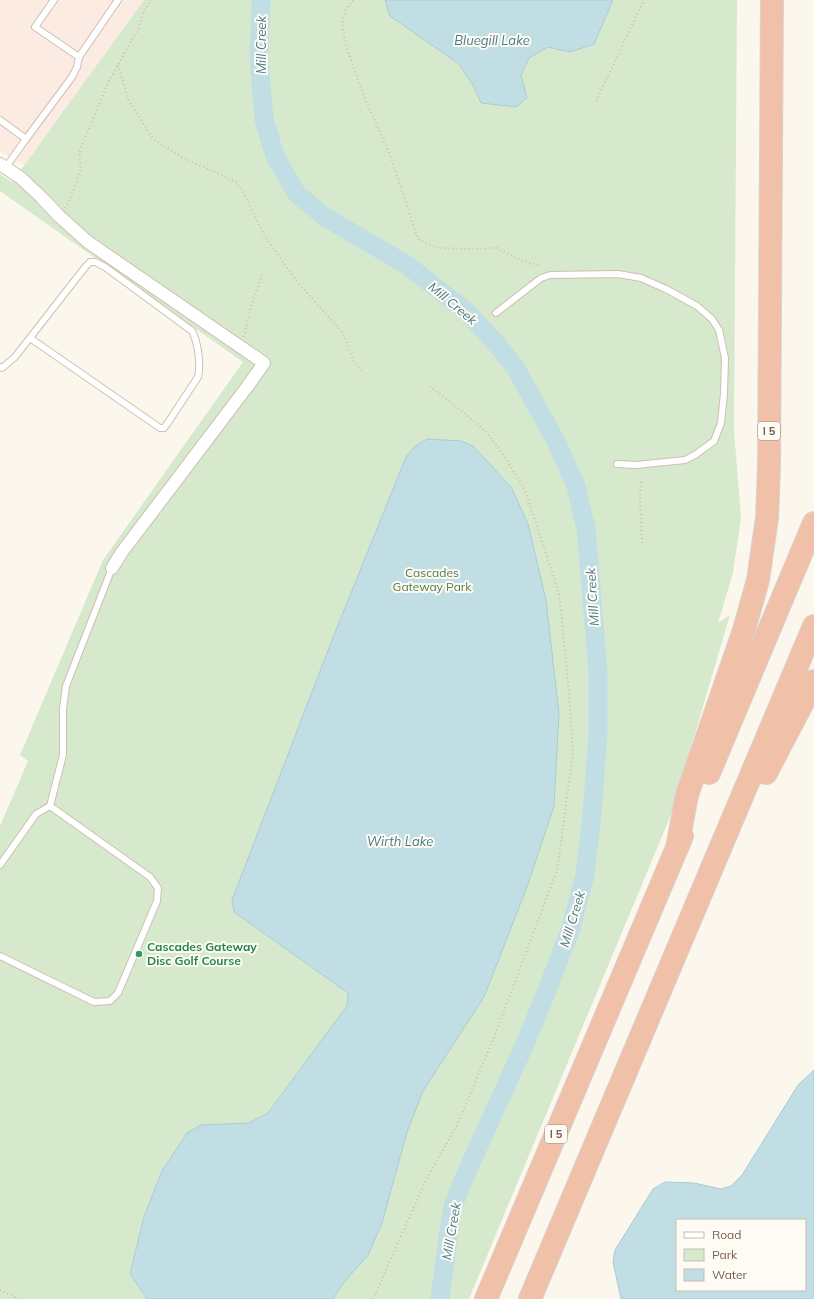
<svg xmlns="http://www.w3.org/2000/svg" width="814" height="1299" viewBox="0 0 814 1299" font-family="Mulish,sans-serif">
<style>
.commercial{fill:#fbebe2}
.green{fill:#d6e9cc}
.water{fill:#c2dee5;stroke:#a9ccd6;fill-rule:evenodd}
.lines{fill:none;stroke-linecap:round;stroke-linejoin:round}
.river{stroke:#c2dee5;stroke-width:19}
.lane-casing{stroke:#cec0b2;stroke-width:8}
.street-casing{stroke:#cec0b2;stroke-width:14}
.highway-casing{stroke:#d9d2ce;stroke-width:24}
.path{stroke:#d5bca9;stroke-width:2;stroke-dasharray:1 3;stroke-linecap:butt}
.lane{stroke:#fff;stroke-width:6}
.street{stroke:#fff;stroke-width:12}
.highway{stroke:#f0c0a9;stroke-width:22}
.leisure-dot{fill:#2e9e5b;stroke:#fefbf4;stroke-width:1.5}
.labels{text-anchor:middle;stroke-width:4;stroke-linejoin:round;paint-order:stroke}
.shield{fill:#fefbf4;stroke:#9f8e81;stroke-width:1}
.shield-label{font-size:11px;font-weight:bold;fill:#766050}
.park-label{font-size:12px;fill:#547b49;stroke:#fefbf4}
.leisure-label{font-size:12px;font-weight:bold;fill:#27864d;stroke:#fefbf4;text-anchor:start}
.water-label{font-size:13px;font-style:italic;fill:#4b7a87;stroke:#fefbf4}
</style>
<rect width="100%" height="100%" fill="#fcf7ed"/>
<path class="commercial" d="M0 0H144L24 165 0 151Z"/>
<path class="green" d="M144 0H737L734 430 741 518 733 573 718 623 730 615 671 815 469 1299H0V826L28 761 20 755 103 560 243 362 0 191V174L12 182Z"/>
<g class="water">
<path d="M385 0H613L594 44 570 52 548 47 529 58 521 75 527 98 516 107 481 103 473 85 459 64 390 16Z"/>
<path d="M427 439 461 441 473 446 511 487 528 524 546 600 559 714 554 806 527 887 484 997 423 1091 407 1132 382 1223 368 1255 345 1281 333 1299H147L130 1274 144 1217 162 1171 187 1133 201 1125 249 1123 268 1113 347 1006 348 993 234 912 232 900 332 640 406 457 414 447Z"/>
<path d="M814 1070V1299H621L613 1262 615 1250 653 1189 665 1182 694 1183 721 1189 731 1186 742 1175 798 1085ZM677 1220H805V1290H677Z"/>
</g>
<g class="lines">
<path class="river" d="M261 0 259 58 264 119 275 156 297 194 325 217 407 265 467 312 493 340 515 367 557 443 576 486 586 529 598 671V733L592 815 585 875 571 928 544 998 524 1046 465 1176 453 1206 449 1230 440 1299"/>
<g class="lane-casing">
<g id="lane">
<path d="M54 0 35 27 79 57"/>
<path d="M0 120 26 139 6 167"/>
<path d="M26 139 72 77 77 67 79 57 118 0"/>
<path d="M496 313 541 278 550 275 618 274 641 278 666 289 697 306 712 319 719 330 725 358 724 393 721 423 714 441 695 455 685 460 636 465 617 464"/>
<path d="M0 367 2 368 15 357 86 266 90 262H95L105 267 192 331C198 342 201 365 198 377L167 424 164 428H160L30 338"/>
<path d="M0 865 36 814 50 806 63 755V709L66 686 112 568"/>
<path d="M0 956 94 1002 110 1001 118 993 157 901 158 888 150 877 50 806"/>
</g>
</g>
<g class="street-casing">
<path id="street" d="M0 164 21 178 41 197 59 216 88 242 264 363 247 387 122 552 112 568"/>
</g>
<g class="highway-casing">
<g id="highway">
<path d="M709 773 814 523"/>
<path d="M766 773 814 681"/>
<path d="M677 848 687 795 744 630 758 580 767 518 769 467 772 0"/>
<path d="M486 1299 682 836"/>
<path d="M530 1299 814 626"/>
</g>
</g>
<g class="path">
<path d="M353 0 346 9 342 25 347 49 363 94 390 155 418 239 438 248 468 249 497 248 516 258 532 264 541 265"/>
<path d="M118 65 129 101 153 139 182 157 236 182 244 194 264 235 298 283 343 333 354 362 364 373"/>
<path d="M596 101 644 0"/>
<path d="M65 208 68 204 81 169 79 153 108 83 139 27 144 10 152 0"/>
<path d="M244 337 251 306 262 275"/>
<path d="M641 482 640 497 642 543"/>
<path d="M0 1290 19 1299"/>
<path d="M373 1299 425 1182 457 1125 495 1035 557 870 573 753 569 693 559 593 525 490 503 454 486 432 461 410 428 385"/>
</g>
<use href="#lane" class="lane"/>
<use href="#street" class="street"/>
<use href="#highway" class="highway"/>
</g>
<circle class="leisure-dot" cx="139" cy="954" r="4"/>
<g class="labels">
<g class="shield">
<rect x="758" y="422" width="22" height="18" rx="3"/>
<rect x="545" y="1125" width="22" height="18" rx="3"/>
</g>
<g class="shield-label">
<text x="769" y="435">I 5</text>
<text x="556" y="1138">I 5</text>
</g>
<g class="park-label">
<text x="432" y="577">Cascades<tspan x="432" dy="14">Gateway Park</tspan></text>
</g>
<g class="leisure-label">
<text x="147" y="951">Cascades Gateway<tspan x="147" dy="14">Disc Golf Course</tspan></text>
</g>
<g class="water-label">
<text x="492" y="45">Bluegill Lake</text>
<text transform="translate(261 45) rotate(-90)" y="5">Mill Creek</text>
<text transform="translate(453 303) rotate(40)" y="5">Mill Creek</text>
<text transform="translate(592 597) rotate(-94)" y="5">Mill Creek</text>
<text x="400" y="846">Wirth Lake</text>
<text transform="translate(572 919) rotate(-73)" y="5">Mill Creek</text>
<text transform="translate(451 1231) rotate(-80)" y="5">Mill Creek</text>
</g>
</g>
<rect x="676" y="1219" width="130" height="72" fill="#fefbf4" stroke="#c8bdb2"/>
<rect x="684" y="1232" width="20" height="6" fill="#ffffff" stroke="#c8bdb2"/>
<text x="712" y="1239" font-size="12" fill="#766050">Road</text>
<rect x="684" y="1249" width="20" height="12" fill="#d6e9cc" stroke="#c8bdb2"/>
<text x="712" y="1259" font-size="12" fill="#766050">Park</text>
<rect x="684" y="1269" width="20" height="12" fill="#c2dee5" stroke="#c8bdb2"/>
<text x="712" y="1279" font-size="12" fill="#766050">Water</text>
</svg>
